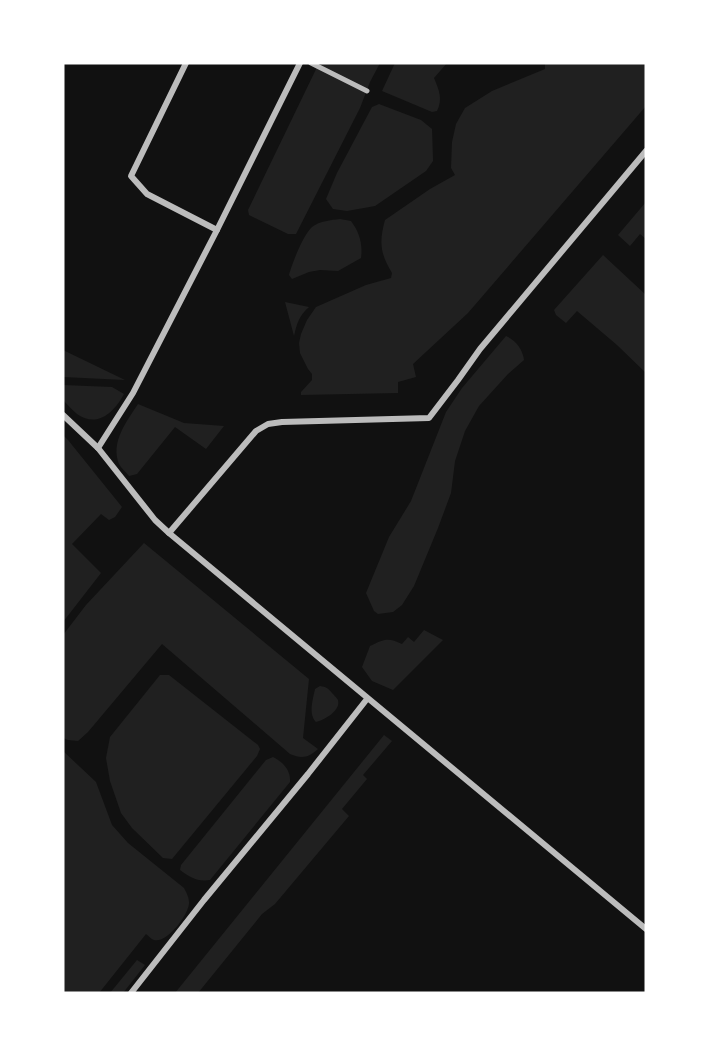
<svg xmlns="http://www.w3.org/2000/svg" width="709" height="1056" viewBox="0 0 709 1056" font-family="'Roboto Condensed',sans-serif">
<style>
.green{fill:#202020}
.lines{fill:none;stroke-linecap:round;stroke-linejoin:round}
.pedestrian{stroke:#bcbcbc;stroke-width:5}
.minor{stroke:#bcbcbc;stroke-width:6}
</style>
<rect width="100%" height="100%" fill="#111"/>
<g class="green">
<path d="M319 63H380L370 82 360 108 296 234H288L249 215 248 210Z"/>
<path d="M395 63H447L434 78C439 90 443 99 437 111L432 112 382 91Z"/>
<path d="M545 63H646V106L468 313 413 364 416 377 398 382V393L301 395V392L312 380V374L308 369 300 353 299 343 301 334 307 320 316 307 366 285 391 278 392 273C380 253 379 242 385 220L430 189 455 175 451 168 452 142 456 124 465 108 492 91 545 69Z"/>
<path d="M379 104 421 120 432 129 433 161 426 171 375 206 347 211 333 209 326 199 337 173 372 107Z"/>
<path d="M646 202V239L640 234 630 246 618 235Z"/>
<path d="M340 219 351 221C359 232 363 243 361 258L338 271 320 270 309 272 292 279 289 275C292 264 303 235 312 227 320 221 331 220 340 219Z"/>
<path d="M603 255 646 295V373L617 345 577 311 566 323 556 315 554 310Z"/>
<path d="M285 302 309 307C299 316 297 323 294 336Z"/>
<path d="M506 336C516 340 523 350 524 360L508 374 479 406 465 431 455 461 451 493 438 528 414 586 402 605 393 612 378 614 374 611 366 593 389 537 411 501 446 412 462 388Z"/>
<path d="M63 350 125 380 63 377Z"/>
<path d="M63 385 112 387 124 394C115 411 98 429 77 414 72 410 68 405 63 400Z"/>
<path d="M138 404 184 423 224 426 206 449 175 427 137 474 129 476C126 472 121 468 119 464 110 442 127 421 138 404Z"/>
<path d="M63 435 68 440 122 507 115 517 109 520 101 514 72 544 101 573 63 622Z"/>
<path d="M144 543 309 679 303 738 318 749C308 758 302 759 290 754L162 644 88 732 78 741 68 740 63 738V635L86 605Z"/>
<path d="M424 630 443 640 393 690 372 681 362 667 370 646C384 639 388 637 402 644L408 637 414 642Z"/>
<path d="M160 675H169L258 745 260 749 257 756 172 859 163 858 132 828 121 813 110 781 106 758 110 737Z"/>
<path d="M320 686C326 687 328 688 332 693 333 694 337 698 338 700 341 711 324 720 316 722 308 714 313 699 315 689Z"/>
<path d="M384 735 392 741 363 775 367 779 342 809 349 816 275 904 262 914 198 993H175Z"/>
<path d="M63 751 96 782 112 825 128 843 184 888C186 892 189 897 189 902 190 913 167 944 154 940 151 939 149 936 146 934L99 993H63Z"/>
<path d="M273 757C283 762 291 770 290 782L210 880C197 882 190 877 180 870L181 865 266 760Z"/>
<path d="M137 960 145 965 123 993H110Z"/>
</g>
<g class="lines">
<path class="pedestrian" d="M311 63 367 91"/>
<g class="minor">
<path d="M186 63 131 176 147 194 217 230"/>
<path d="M63 415 98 448 155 520 169 533 646 929"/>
<path d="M98 448 133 393 217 230 300 63"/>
<path d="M169 533 256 431 268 424 282 422 429 418 458 380 480 349 646 151"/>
<path d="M131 993 204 900 308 774 367 699"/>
</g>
</g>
<rect width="709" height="1056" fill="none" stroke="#ffffff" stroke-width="129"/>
</svg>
